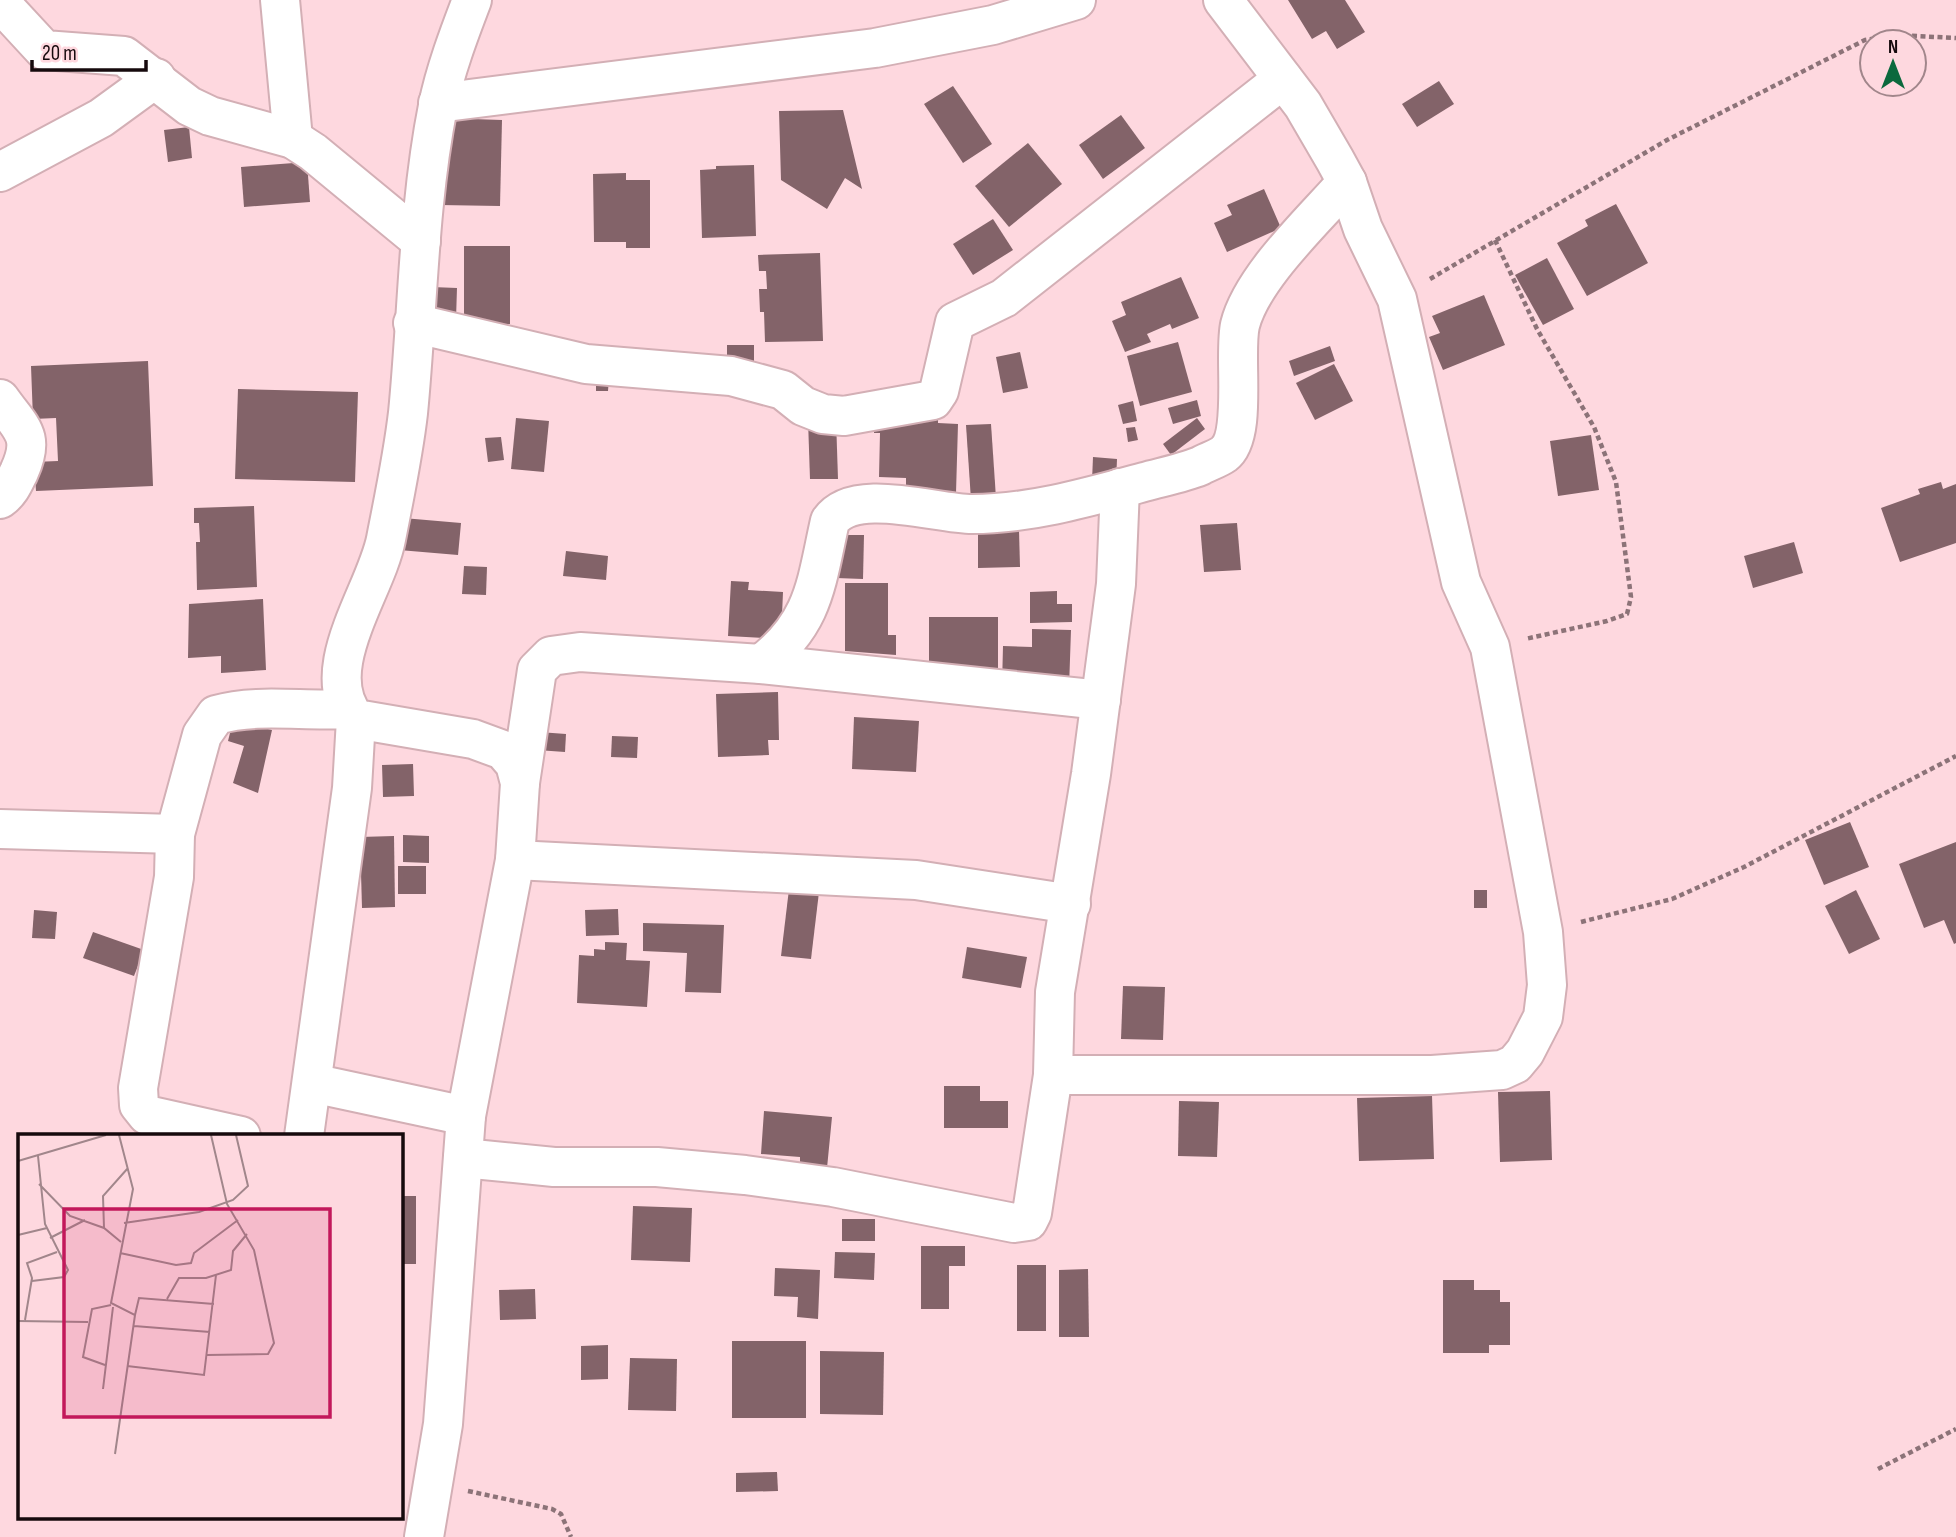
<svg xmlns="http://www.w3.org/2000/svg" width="1956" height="1537" viewBox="0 0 1956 1537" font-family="'Sofia Sans Condensed',sans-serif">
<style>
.building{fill:#836369}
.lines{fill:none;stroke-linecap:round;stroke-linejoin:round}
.street-casing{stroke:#d3afb5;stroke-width:42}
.path{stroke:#8c7378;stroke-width:4.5;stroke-dasharray:5 3.5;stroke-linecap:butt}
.street{stroke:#fff;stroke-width:38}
.inset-road{fill:none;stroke:#a1868b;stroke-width:2}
.view{fill:#c2185b;fill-opacity:0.15;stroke:#c2185b;stroke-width:3.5}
.inset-edge{fill:none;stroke:#160a0d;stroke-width:3.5}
</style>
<rect width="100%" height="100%" fill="#fed8df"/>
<g class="building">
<path d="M1288 0H1345L1365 32 1337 49 1326 31 1312 39Z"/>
<path d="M1439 81 1454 104 1417 127 1402 104Z"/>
<path d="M953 86 992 144 963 163 924 104Z"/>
<path d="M843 110 862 189 845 178 827 209 781 180 779 111Z"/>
<path d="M1121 115 1145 148 1103 179 1079 145Z"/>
<path d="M441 118 502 120 500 206 440 205Z"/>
<path d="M189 127 192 158 168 162 164 130Z"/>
<path d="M1028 143 1062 184 1009 227 975 186Z"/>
<path d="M307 162 310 202 244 207 241 167Z"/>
<path d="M754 165 756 236 702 238 700 170 716 169V166Z"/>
<path d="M626 173V180H650V248H626V242H594L593 174Z"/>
<path d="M1264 189 1281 228 1227 252 1214 223 1232 215 1227 205Z"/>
<path d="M1616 204 1648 263 1587 296 1557 243 1588 226 1585 220Z"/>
<path d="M993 219 1013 250 973 275 953 244Z"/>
<rect x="464" y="246" width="46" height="78"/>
<path d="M820 253 823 341 765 342 764 312H760L759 289H767L766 271H759L758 255Z"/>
<path d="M1547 258 1574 309 1543 325 1515 275Z"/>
<path d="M1181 277 1199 318 1172 329 1170 324 1147 334 1151 342 1125 352 1112 321 1126 315 1121 302Z"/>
<path d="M432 287 457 288 456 319 431 318Z"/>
<path d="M1484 295 1505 345 1443 370 1429 337 1440 333 1432 316Z"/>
<path d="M1178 342 1192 392 1140 406 1127 356Z"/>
<rect x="727" y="345" width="27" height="25"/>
<path d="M1330 346 1335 361 1294 376 1289 361Z"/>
<path d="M1020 352 1028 388 1003 393 996 357Z"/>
<path d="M148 361 153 486 36 491 34 462 58 461 56 418 33 419 31 366Z"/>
<path d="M1334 364 1353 401 1315 420 1296 383Z"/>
<path d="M596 378H609L608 391H596Z"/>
<path d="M238 389 358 392 355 482 235 479Z"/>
<path d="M1197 400 1201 416 1173 424 1168 408Z"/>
<path d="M1133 401 1137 421 1123 424 1118 405Z"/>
<path d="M874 412 938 413V423L958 424 956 493 906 492V478L879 477 880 433H874Z"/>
<path d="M516 418 549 421 544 472 511 469Z"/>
<path d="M1197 418 1205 429 1171 455 1163 444Z"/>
<path d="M836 419 838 479H810L808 420Z"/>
<path d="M991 424 996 498 971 500 966 425Z"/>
<path d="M1135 427 1138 440 1128 442 1126 428Z"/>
<path d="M1591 435 1599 490 1558 496 1550 441Z"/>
<path d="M501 437 504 460 488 462 485 438Z"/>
<path d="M1093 457 1117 459 1116 482 1092 481Z"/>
<path d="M1941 482 1943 489 1956 484V543L1900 562 1881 508 1920 494 1918 489Z"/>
<path d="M254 506 257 587 197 590 196 542H200L199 523H194V508Z"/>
<path d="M403 518 461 523 458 555 399 550Z"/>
<path d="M1237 523 1241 570 1204 572 1200 525Z"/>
<path d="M978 530H1019L1020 567 978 568Z"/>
<path d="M837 535H864L863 579 836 578Z"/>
<path d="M1794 542 1803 573 1753 588 1744 556Z"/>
<path d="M566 551 608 556 606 580 563 576Z"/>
<path d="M464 566 487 567 486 595 462 594Z"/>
<path d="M731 581 749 582 748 590 783 592 781 639 728 636Z"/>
<path d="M845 583H888V635H896V655L845 651Z"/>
<path d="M1057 591V604H1072V622L1030 623V592Z"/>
<path d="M263 599 266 670 221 673V656L188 658 189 604Z"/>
<path d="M929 617H998V678L929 679Z"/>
<path d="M1032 629 1071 630 1069 688 1002 686 1003 646 1032 647Z"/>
<path d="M778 692 779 740H768L769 755 718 757 716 694Z"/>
<path d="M854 717 919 721 916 772 852 769Z"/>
<path d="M233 721 272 730 258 793 233 783 244 746 228 741Z"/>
<path d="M539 732 566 734 565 752 537 750Z"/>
<path d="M612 736 638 737 637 758 611 757Z"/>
<path d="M413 764 414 796 383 797 382 765Z"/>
<path d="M1850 822 1869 867 1824 885 1805 840Z"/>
<path d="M403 835 429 836V863L403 862Z"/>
<path d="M394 836 395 907 362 908 360 837Z"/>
<path d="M1956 842V943L1954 944 1944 920 1924 928 1899 864Z"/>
<rect x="398" y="866" width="28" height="28"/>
<path d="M789 889 819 892 811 959 781 956Z"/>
<rect x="1474" y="890" width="13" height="18"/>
<path d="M1856 890 1880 939 1849 954 1825 906Z"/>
<path d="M618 909 619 935 586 936 585 910Z"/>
<path d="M34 910 57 912 55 939 32 938Z"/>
<path d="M643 923 724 925 721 993 685 992 687 953 643 951Z"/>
<path d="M93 932 144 950 134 976 83 958Z"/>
<path d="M605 942 627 943 626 960 650 961 647 1007 577 1003 579 955 594 956V949L605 950Z"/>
<path d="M967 947 1027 957 1021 988 962 978Z"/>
<path d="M1123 986 1165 987 1163 1040 1121 1039Z"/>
<path d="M944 1086H980V1101H1008V1128H944Z"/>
<path d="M1550 1091 1552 1160 1500 1162 1498 1092Z"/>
<path d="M1432 1096 1434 1159 1359 1161 1357 1098Z"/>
<path d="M1179 1101 1219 1102 1217 1157 1178 1156Z"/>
<path d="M764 1111 832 1117 827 1168 800 1165V1157L761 1154Z"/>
<rect x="401" y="1196" width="15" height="68"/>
<path d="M633 1206 692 1208 690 1262 631 1260Z"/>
<rect x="842" y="1219" width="33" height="22"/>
<path d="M921 1246H965V1266H949V1309H921Z"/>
<path d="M835 1252 875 1253 874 1280 834 1278Z"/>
<rect x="1017" y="1265" width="29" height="66"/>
<path d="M775 1268 820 1270 818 1319 797 1317 798 1297 774 1296Z"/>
<path d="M1088 1269 1089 1337H1059V1270Z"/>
<path d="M1443 1280H1474V1290H1500V1302H1510V1345H1489V1353H1443Z"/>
<path d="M535 1289 536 1319 500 1320 499 1290Z"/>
<rect x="732" y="1341" width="74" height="77"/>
<path d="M608 1345V1379L581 1380V1346Z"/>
<path d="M820 1351 884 1352 883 1415 820 1414Z"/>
<path d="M630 1358 677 1359 676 1411 628 1410Z"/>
<path d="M777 1472 778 1491 736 1492V1473Z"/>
</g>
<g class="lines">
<g class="street-casing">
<g id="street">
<path d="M3 0 7 10 44 50 124 56 189 106 210 116 293 139 313 152 421 241"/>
<path d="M280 0 293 139"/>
<path d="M438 103 875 48 993 25 1076 0"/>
<path d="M0 172 101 118 156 78"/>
<path d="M413 323 586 364 731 376 783 390 803 406 823 414 844 416 933 400 939 391 955 322 1004 298 1283 79"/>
<path d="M0 399C21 429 36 435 19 472 14 482 10 492 0 499"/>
<path d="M761 664C815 623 816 583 830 521 854 486 936 514 972 514 1030 514 1089 497 1144 482 1162 477 1183 473 1200 466 1207 462 1217 459 1224 454 1248 436 1233 355 1240 325 1252 277 1314 220 1347 182"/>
<path d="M520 783 537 670 551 656 580 652 761 664 1101 700"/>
<path d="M0 829 175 834"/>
<path d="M515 860 916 880 1071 904"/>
<path d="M1053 1075H1432L1502 1070 1515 1064 1525 1052 1543 1017 1547 985 1543 932 1490 647 1461 582 1397 299 1363 229 1347 182 1335 160 1303 105 1223 0"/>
<path d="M312 1083 466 1116"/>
<path d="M241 1136 147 1115 139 1105 138 1088 174 877 175 834 202 735 216 715C258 703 304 712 347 709"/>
<path d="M304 1136 352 788 356 719"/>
<path d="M463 1158 554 1167H657L745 1175 833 1187 1014 1223 1028 1221 1032 1213 1053 1075 1055 992 1091 774 1116 584 1120 488"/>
<path d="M424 1537 443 1424 466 1116 515 860 520 783 515 764 503 750 473 739 356 719C314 671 376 591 386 539 394 498 403 456 408 413 418 311 418 207 438 106 445 71 459 34 472 0"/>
</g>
</g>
<g class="path">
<path d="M1495 240 1537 329 1594 427 1616 482 1631 597 1627 614 1607 621 1525 639"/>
<path d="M1430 279 1667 140 1865 40 1896 35 1956 38"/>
<path d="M1581 922 1672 899 1744 867 1956 756"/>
<path d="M1878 1469 1956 1429"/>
<path d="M468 1491 552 1509 561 1514 571 1537"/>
</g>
<use href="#street" class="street"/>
</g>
<g transform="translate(18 1134)">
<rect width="385" height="385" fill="#fed8df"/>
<path class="inset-road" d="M0 27 88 1M21 50 52 82 86 94 103 108M106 89 181 78 215 66 230 52 218 1M86 94 85 62 110 34M0 101 29 94M32 104 67 86M102 119 158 131 173 129 176 119 220 86M14 147 46 143 50 136 27 90 20 22M149 165 161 144H188L213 136 215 117 229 100M117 181 121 164 196 170M7 186 14 144 9 129 39 118M0 187 70 188M116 192 192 198M189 221 250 220 256 209 236 116 209 70 193 1M87 231 65 223 74 175 93 171M109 232 186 241 198 141M85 255 95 173M97 320 117 181 93 169 115 55 101 1"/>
<path class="view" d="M46 75H312V283H46Z"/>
<rect width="385" height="385" class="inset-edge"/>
</g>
<g transform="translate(1893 63)"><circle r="33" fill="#fed8df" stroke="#a1868b" stroke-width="2"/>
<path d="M0-5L12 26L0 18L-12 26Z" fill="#0b693d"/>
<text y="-10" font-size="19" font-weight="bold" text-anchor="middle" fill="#160a0d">N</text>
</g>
<path d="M32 60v10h114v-10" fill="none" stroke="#160a0d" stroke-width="3.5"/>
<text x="42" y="60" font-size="21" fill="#160a0d" stroke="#fed8df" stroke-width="5" paint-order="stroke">20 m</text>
</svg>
